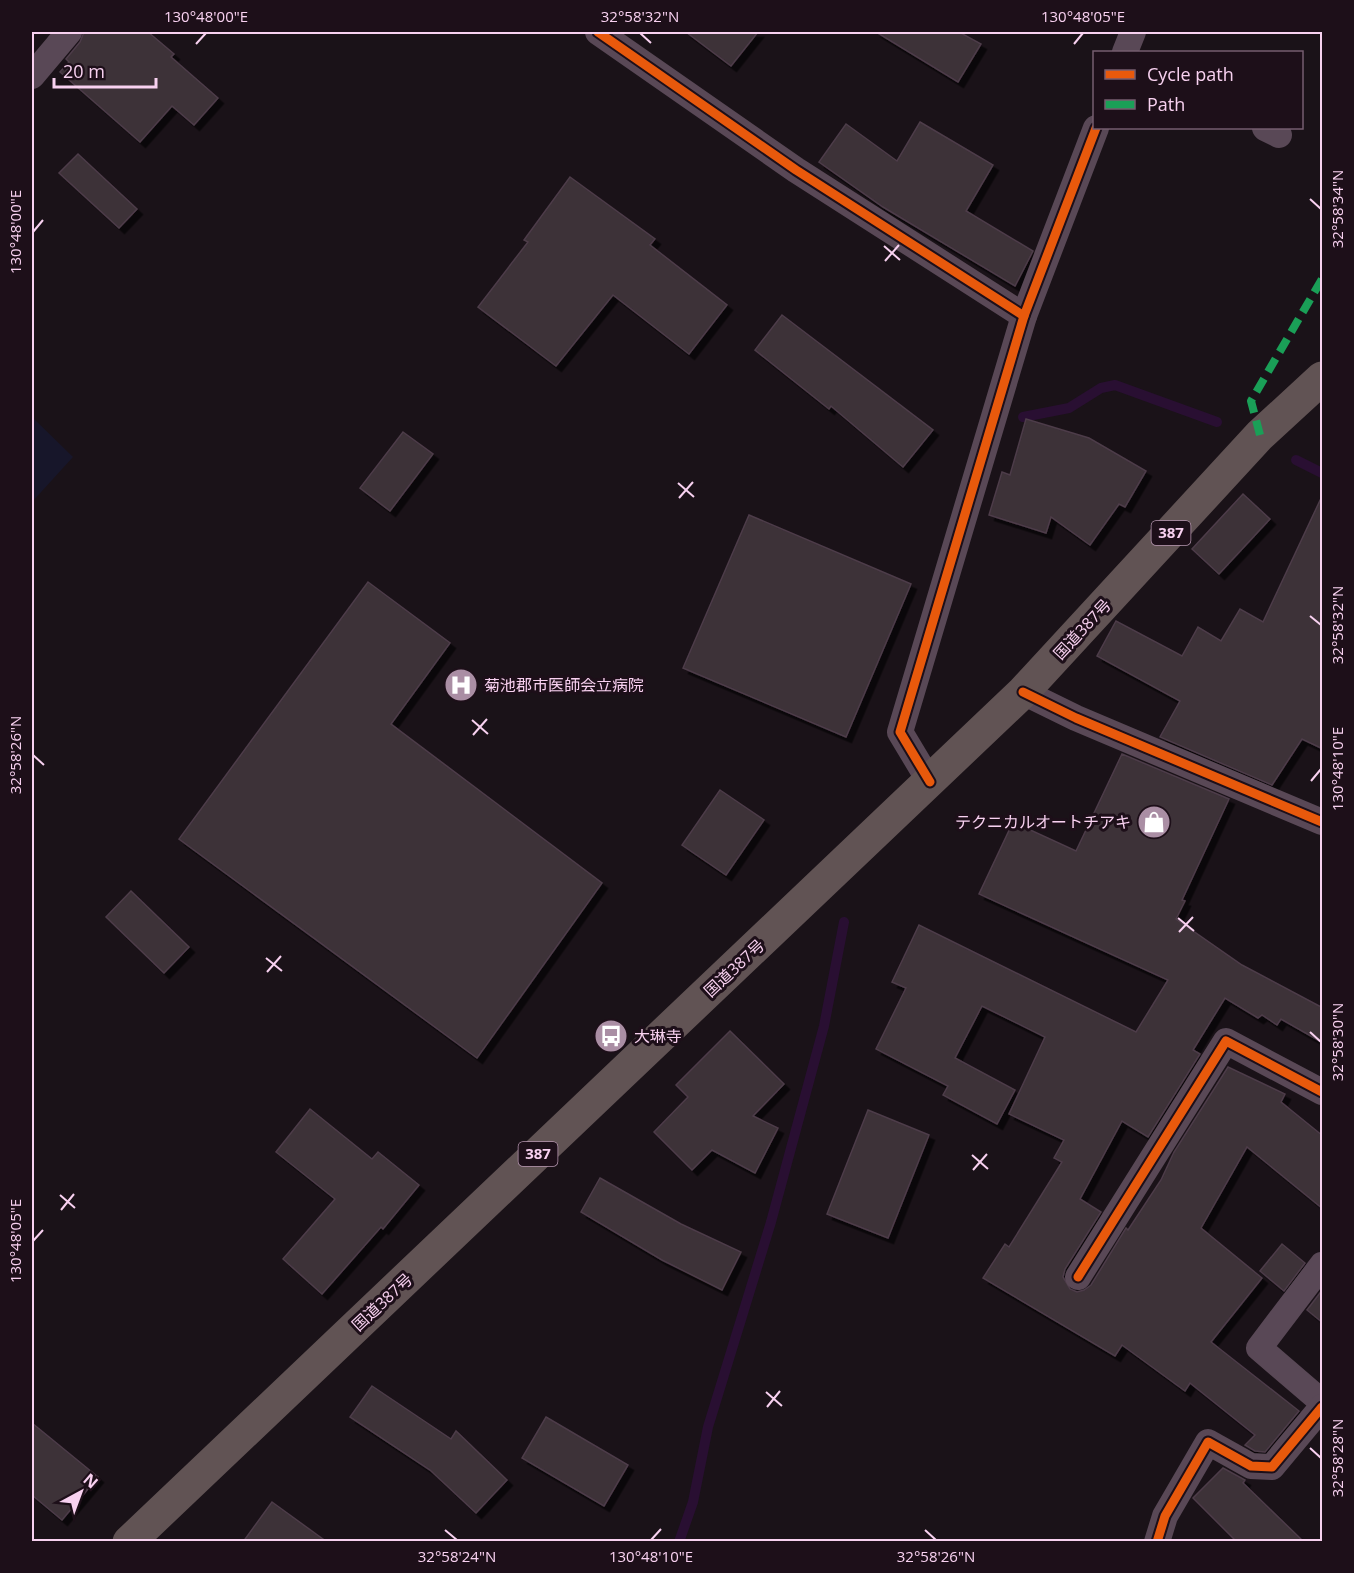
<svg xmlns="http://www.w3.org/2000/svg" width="1354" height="1573" viewBox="0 0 1354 1573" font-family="'Open Sans','Noto Sans JP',sans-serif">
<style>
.green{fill:#17162a}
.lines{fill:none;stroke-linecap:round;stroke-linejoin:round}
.stream{stroke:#290f32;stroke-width:10}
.building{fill:#3c3038;stroke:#4d3c49;stroke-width:1.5;filter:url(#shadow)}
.street{stroke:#594856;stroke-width:26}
.highway{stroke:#615354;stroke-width:33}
.quiet{stroke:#1a9f57;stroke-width:8;stroke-dasharray:15 8;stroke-linecap:butt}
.cycleway-casing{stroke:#1d0f19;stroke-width:13}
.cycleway{stroke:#e8590c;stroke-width:9}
.ticks{fill:none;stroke:#f8d1f0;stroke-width:2}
.labels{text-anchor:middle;stroke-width:6;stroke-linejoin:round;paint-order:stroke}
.shield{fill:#1d0f19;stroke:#b697b0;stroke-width:1.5}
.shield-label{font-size:15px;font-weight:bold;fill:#f8d1f0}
.street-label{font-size:16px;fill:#f8d1f0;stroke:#1d0f19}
.poi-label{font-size:16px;fill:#f8d1f0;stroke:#1d0f19;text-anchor:start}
.neatline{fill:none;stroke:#f8d1f0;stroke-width:2}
.ticks-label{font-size:15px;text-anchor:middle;fill:#f8d1f0}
</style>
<defs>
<filter id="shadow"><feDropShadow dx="5.5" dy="5.5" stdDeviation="0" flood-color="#0009"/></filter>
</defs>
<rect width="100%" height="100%" fill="#1a1218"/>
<path class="green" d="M32 417 73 457 32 502Z"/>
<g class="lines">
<g class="stream">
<path d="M1023 417 1069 408 1101 388 1115 385 1217 422"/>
<path d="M1296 460 1322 473"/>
<path d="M679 1542 693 1502 708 1427 771 1222 824 1026 844 922"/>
</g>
</g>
<g class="building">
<path d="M84 32H148L174 54 171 57 218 98 194 125 172 106 140 142 60 72 69 62 66 59 80 42Z"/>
<path d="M686 32H758L731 66Z"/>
<path d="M876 32H959L981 44 958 82Z"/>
<path d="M920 122 993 165 966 211 1033 251 1015 286 883 207 819 162 846 124 897 161Z"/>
<path d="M78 154 137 209 119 228 59 173Z"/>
<path d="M570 177 655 239 650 245 727 305 689 354 613 295 556 366 478 307 528 242 524 240Z"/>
<path d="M782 315 933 430 903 467 831 406 829 409 755 350Z"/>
<path d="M1026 419 1089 438 1146 471 1125 507 1119 504 1090 545 1051 517 1046 533 989 515 1002 472 1010 475Z"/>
<path d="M403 432 433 454 390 511 360 488Z"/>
<path d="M1243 494 1270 519 1219 574 1192 549Z"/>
<path d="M1323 494V749L1302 739 1272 785 1160 737 1180 701 1097 656 1116 621 1182 656 1198 627 1221 641 1240 609 1263 622Z"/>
<path d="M749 515 911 584 846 737 683 668Z"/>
<path d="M368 582 450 643 391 724 602 883 477 1058 179 839Z"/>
<path d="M1122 754 1229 799 1182 900 1185 901 1176 919 1242 965 1323 1008V1043L1281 1019 1277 1025 1262 1015 1258 1018 1225 998 1193 1050 1200 1054 1148 1137 1122 1121 1080 1199 1101 1212 1065 1269 1063 1277 1070 1289 1077 1292 1084 1290 1091 1285 1126 1228 1128 1230 1161 1180 1174 1152 1228 1067 1285 1094 1281 1102 1323 1136V1209L1247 1147 1201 1228 1262 1278 1211 1342 1299 1411 1265 1452 1255 1451 1245 1445 1255 1435 1190 1383 1185 1391 1122 1345 1115 1356 983 1278 1005 1244 1009 1247 1062 1162 1054 1158 1064 1140 1009 1114 1045 1037 982 1006 955 1058 1015 1090 997 1124 943 1095 948 1086 876 1049 906 988 892 982 919 925 1136 1032 1168 980 979 894 1013 822 1076 851Z"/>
<path d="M720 790 764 820 726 875 682 845Z"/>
<path d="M131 891 189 947 164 973 106 917Z"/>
<path d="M730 1031 784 1084 753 1116 778 1128 755 1173 712 1150 692 1170 654 1132 688 1097 676 1085Z"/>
<path d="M310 1109 372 1159 378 1152 419 1185 383 1229 381 1227 322 1294 283 1259 335 1199 276 1152Z"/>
<path d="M868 1110 929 1135 888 1238 827 1214Z"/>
<path d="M600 1178 681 1224 741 1252 722 1290 662 1260 581 1212Z"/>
<path d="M1282 1244 1305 1263 1284 1291 1260 1271Z"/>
<path d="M1323 1289V1323L1307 1310Z"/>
<path d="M372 1386 451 1439 456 1431 507 1480 476 1513 430 1470 350 1417Z"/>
<path d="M546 1417 628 1465 604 1506 522 1458Z"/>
<path d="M32 1423 98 1477 62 1520 32 1495Z"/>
<path d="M1223 1468 1245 1480 1243 1483 1304 1542H1237L1193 1498Z"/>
<path d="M272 1502 327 1542H243Z"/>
</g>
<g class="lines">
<g class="street">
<path d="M598 32 796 170 1024 316"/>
<path d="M1125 52 1133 32"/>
<path d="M32 76 69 32"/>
<path d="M1265 128 1279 135"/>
<path d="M1023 692 1076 718 1322 822"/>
<path d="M930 782 900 732 1024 316 1096 128"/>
<path d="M1322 1265 1259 1348 1322 1402"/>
<path d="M1078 1277 1226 1041 1322 1092"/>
<path d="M1157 1542 1165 1516 1208 1442 1251 1466 1272 1467 1322 1407"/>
</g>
<path class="highway" d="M129 1542 1023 692 1260 435 1322 378"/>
<path class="quiet" d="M1260 435 1251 401 1322 279"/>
<g class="cycleway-casing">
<g id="cycleway">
<path d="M598 32 796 170 1024 316"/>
<path d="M1023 692 1076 718 1322 822"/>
<path d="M930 782 900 732 1024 316 1096 128"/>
<path d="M1078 1277 1226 1041 1322 1092"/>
<path d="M1157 1542 1165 1516 1208 1442 1251 1466 1272 1467 1322 1407"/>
</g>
</g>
<use href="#cycleway" class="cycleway"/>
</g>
<path class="ticks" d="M640 33 651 43M196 44 206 33M1074 44 1083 33M1310 199 1321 209M33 232 43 220M884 246 900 260M885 261 899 245M678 483 694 497M679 498 693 482M1310 616 1321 625M472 720 488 734M473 735 487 719M33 755 44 765M1311 781 1321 769M1178 918 1194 931M1179 932 1193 917M266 958 282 971M267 972 281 956M1310 1032 1321 1042M972 1155 988 1169M973 1170 987 1154M60 1195 75 1208M61 1210 74 1194M33 1241 43 1230M766 1392 782 1406M767 1407 780 1391M1310 1448 1321 1458M445 1530 457 1540M925 1530 936 1540M651 1540 661 1529"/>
<defs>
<g id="hospital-disc" transform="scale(1.725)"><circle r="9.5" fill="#aa8ea4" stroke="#1d0f19"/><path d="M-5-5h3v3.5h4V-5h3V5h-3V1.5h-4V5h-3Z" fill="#fff"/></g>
<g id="shop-disc" transform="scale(1.725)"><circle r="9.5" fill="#aa8ea4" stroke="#1d0f19"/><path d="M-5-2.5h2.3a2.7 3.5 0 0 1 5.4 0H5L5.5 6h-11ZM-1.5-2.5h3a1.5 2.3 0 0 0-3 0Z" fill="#fff"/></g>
<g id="bus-disc" transform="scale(1.725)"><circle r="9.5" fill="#aa8ea4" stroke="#1d0f19"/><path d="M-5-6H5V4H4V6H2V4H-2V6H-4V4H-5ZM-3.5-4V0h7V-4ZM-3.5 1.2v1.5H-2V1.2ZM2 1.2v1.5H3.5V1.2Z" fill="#fff"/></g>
</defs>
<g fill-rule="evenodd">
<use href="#hospital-disc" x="461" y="685"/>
<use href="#shop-disc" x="1154" y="822"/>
<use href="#bus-disc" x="611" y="1036"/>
</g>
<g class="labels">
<g class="shield">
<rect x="1151.5" y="521" width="39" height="24" rx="4.5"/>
<rect x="518.5" y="1142" width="39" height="24" rx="4.5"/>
</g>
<g class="shield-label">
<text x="1171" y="538">387</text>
<text x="538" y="1159">387</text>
</g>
<g class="street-label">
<text transform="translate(1082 629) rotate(-47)" y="6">国道387号</text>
<text transform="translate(734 968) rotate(-43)" y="6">国道387号</text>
<text transform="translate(382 1302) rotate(-43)" y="6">国道387号</text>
</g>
<g class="poi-label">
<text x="484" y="691">菊池郡市医師会立病院</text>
<text x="1131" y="828" text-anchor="end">テクニカルオートチアキ</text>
<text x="634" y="1042">大琳寺</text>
</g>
</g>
<rect width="1354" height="1573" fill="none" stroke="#1d0f19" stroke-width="66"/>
<rect x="1093" y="51" width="210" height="78" fill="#1d0f19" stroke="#755d6f" stroke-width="1.5"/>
<rect x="1105" y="70" width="30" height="9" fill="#e8590c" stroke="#755d6f" stroke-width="1.5"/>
<text x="1147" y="81" font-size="18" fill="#f8d1f0">Cycle path</text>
<rect x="1105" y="100" width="30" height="9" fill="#1a9f57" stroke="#755d6f" stroke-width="1.5"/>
<text x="1147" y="111" font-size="18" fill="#f8d1f0">Path</text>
<g transform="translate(81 1492) rotate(41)" stroke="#1d0f19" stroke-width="4.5" paint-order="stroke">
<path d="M0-4.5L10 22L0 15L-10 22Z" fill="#f8d1f0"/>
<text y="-9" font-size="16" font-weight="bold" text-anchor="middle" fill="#f8d1f0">N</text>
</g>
<path d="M54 78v9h102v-9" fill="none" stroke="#f8d1f0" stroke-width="3"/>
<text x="63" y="78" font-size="18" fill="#f8d1f0" stroke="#1d0f19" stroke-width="4.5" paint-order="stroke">20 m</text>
<rect x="33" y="33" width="1288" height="1507" class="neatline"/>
<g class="ticks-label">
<text x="206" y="22">130°48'00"E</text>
<text x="640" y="22">32°58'32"N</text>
<text x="1083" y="22">130°48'05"E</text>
<text transform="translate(1338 209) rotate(-90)" y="5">32°58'34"N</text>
<text transform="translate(16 232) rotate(-90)" y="5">130°48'00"E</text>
<text transform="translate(1338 625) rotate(-90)" y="5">32°58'32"N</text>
<text transform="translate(16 755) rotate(-90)" y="5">32°58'26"N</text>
<text transform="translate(1338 769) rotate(-90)" y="5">130°48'10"E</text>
<text transform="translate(1338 1042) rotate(-90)" y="5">32°58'30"N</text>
<text transform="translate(16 1241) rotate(-90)" y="5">130°48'05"E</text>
<text transform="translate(1338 1458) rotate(-90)" y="5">32°58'28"N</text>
<text x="457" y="1562">32°58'24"N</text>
<text x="651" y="1562">130°48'10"E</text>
<text x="936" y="1562">32°58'26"N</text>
</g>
</svg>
